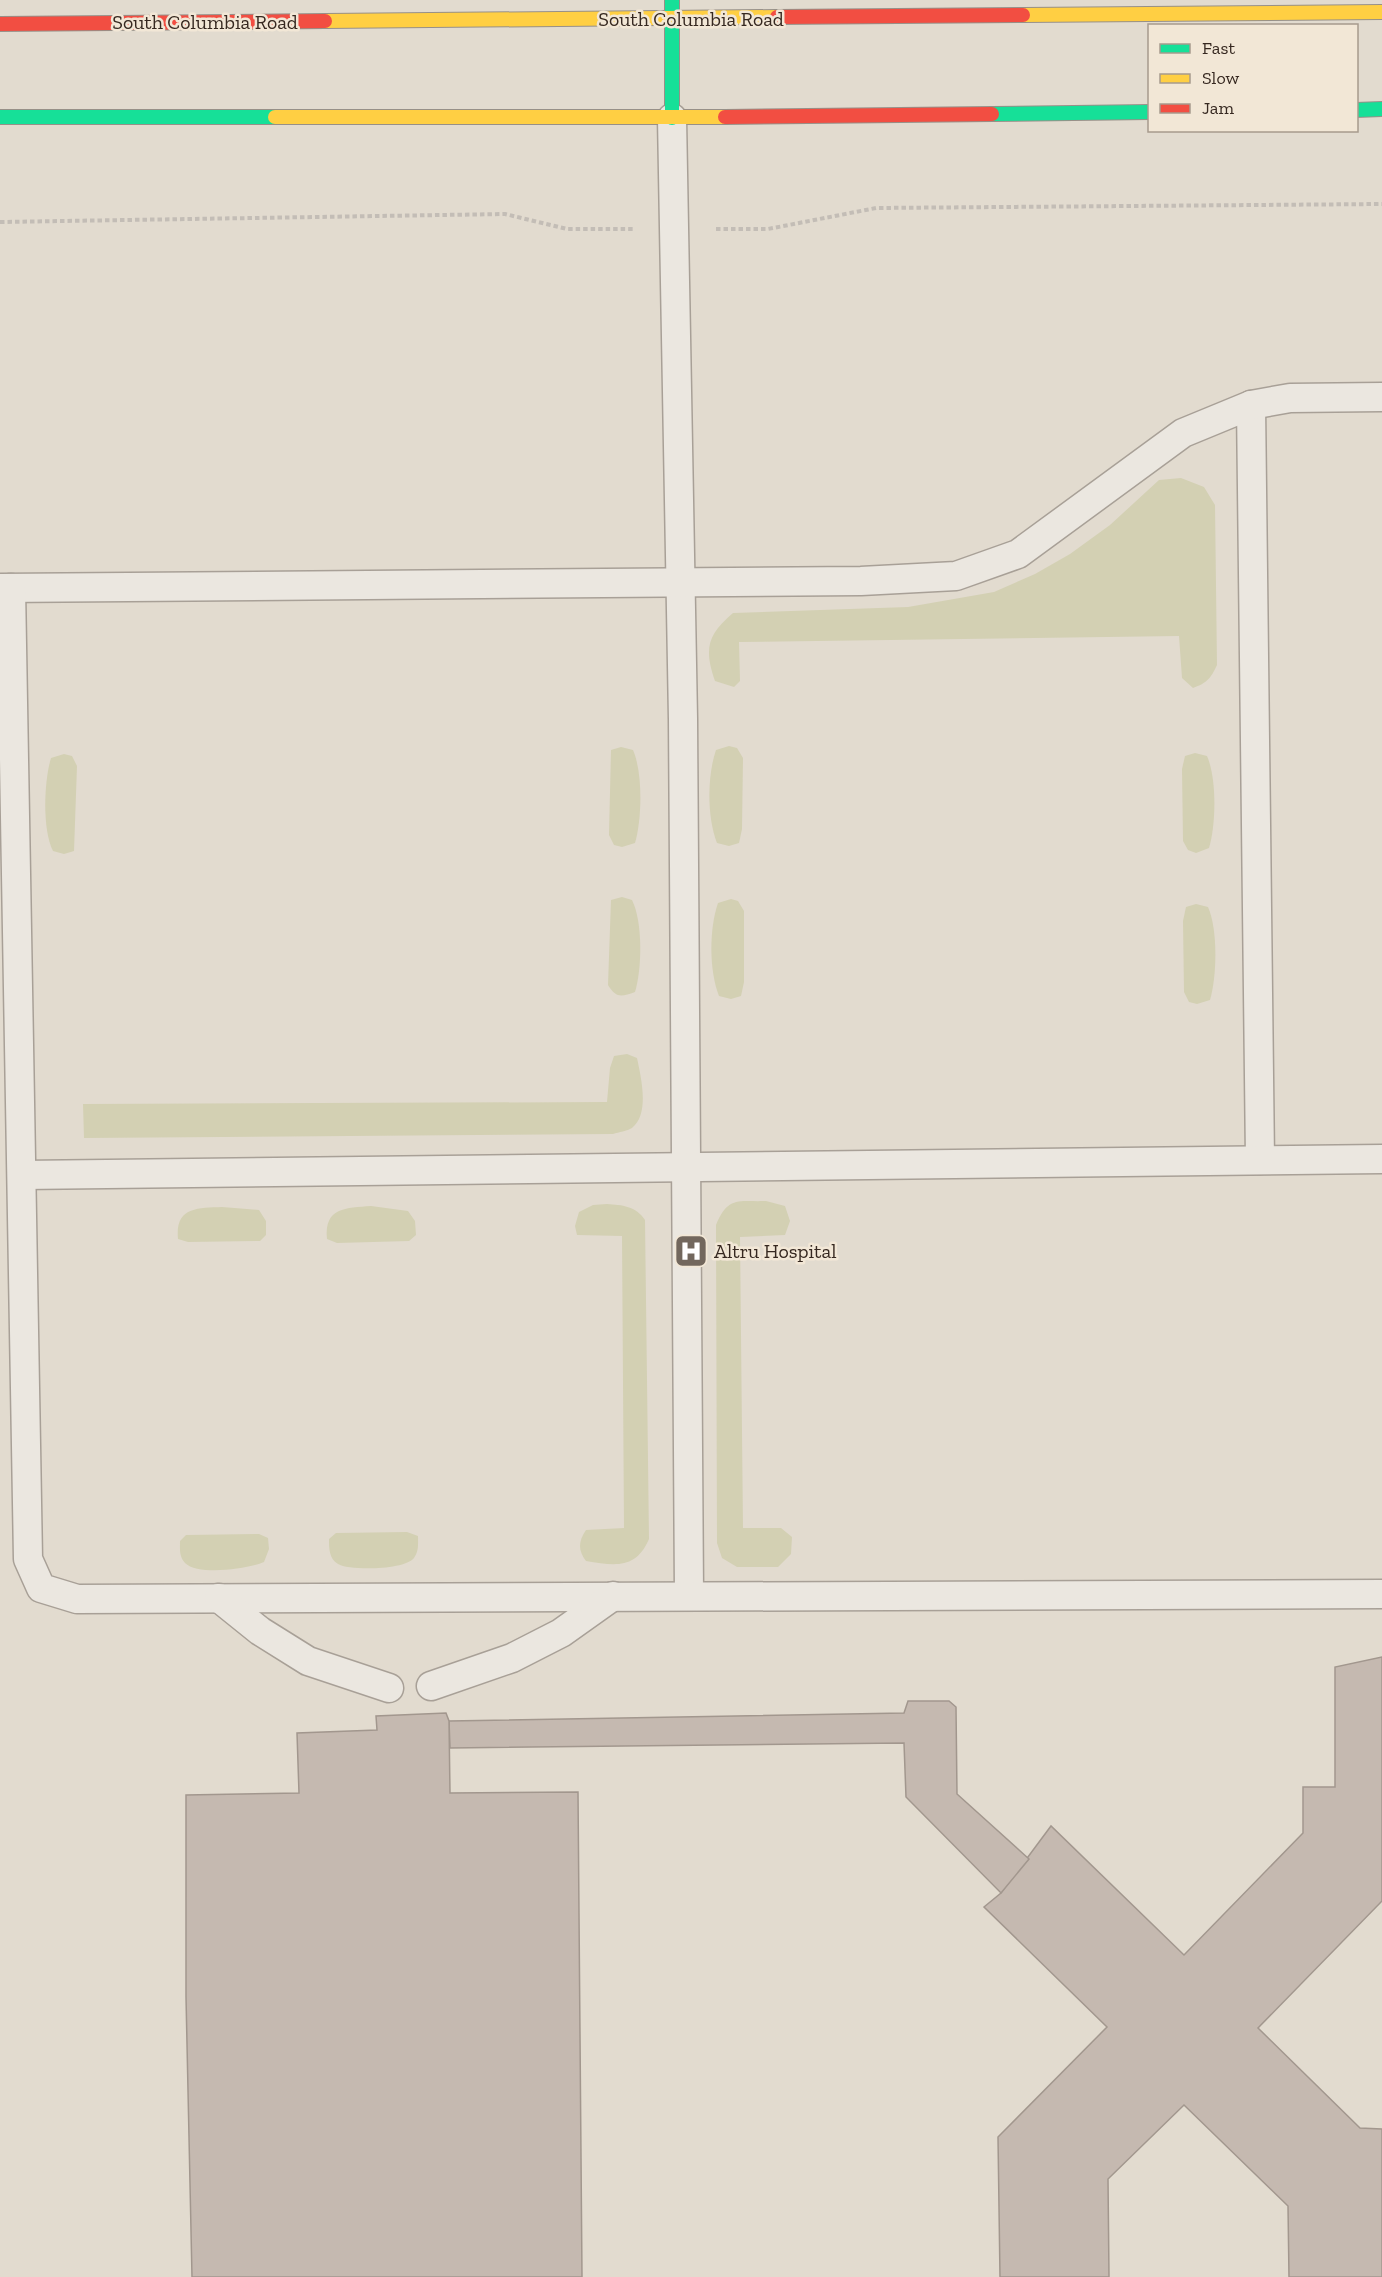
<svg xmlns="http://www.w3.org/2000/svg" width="1382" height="2277" viewBox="0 0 1382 2277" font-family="'Zilla Slab',serif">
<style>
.green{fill:#d3d0b3}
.building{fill:#c5b9b0;stroke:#a2978e;stroke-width:1.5}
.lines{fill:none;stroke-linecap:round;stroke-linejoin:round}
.lane-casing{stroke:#a8a097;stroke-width:31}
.fast-casing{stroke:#979088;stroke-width:16}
.slow-casing{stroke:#979088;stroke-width:16}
.jam-casing{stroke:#979088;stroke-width:16}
.path{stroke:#c3bdb6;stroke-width:4;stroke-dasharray:4.5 3;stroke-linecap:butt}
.lane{stroke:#ebe7e0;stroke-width:28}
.fast{stroke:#16e098;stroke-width:14}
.slow{stroke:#ffcf43;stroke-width:14}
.jam{stroke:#f24e42;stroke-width:14}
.labels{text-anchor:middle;stroke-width:5;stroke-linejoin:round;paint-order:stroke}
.street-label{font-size:20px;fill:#362820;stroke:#f2e7d6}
.poi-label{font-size:20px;fill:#362820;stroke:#f2e7d6;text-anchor:start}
</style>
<rect width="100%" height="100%" fill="#e2dbcf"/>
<g class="green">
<path d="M1181 478 1204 487 1215 505 1217 665C1211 678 1207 683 1193 688L1182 678 1179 636 739 642 740 681 734 687 715 681C704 649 707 635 733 613L908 607 994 592 1035 574 1070 554 1110 525 1159 480Z"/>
<path d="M729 746 737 748 743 758 742 829 739 843 729 846 717 843C707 818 707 776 716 750Z"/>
<path d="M621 747 633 750C643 773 642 819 635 843L622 847 614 845 609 835 611 750Z"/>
<path d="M1195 753 1207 756C1217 779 1216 825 1209 848L1196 853 1188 850 1183 841 1182 769 1185 756Z"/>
<path d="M64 754 72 756 77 766 74 851 64 854 53 851C42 829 44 781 51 758Z"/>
<path d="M622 897 632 900C643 922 642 969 635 992 621 997 616 998 608 985L611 900Z"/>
<path d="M731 899 738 901 744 911V982L741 996 731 999 719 996C709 971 709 929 718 903Z"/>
<path d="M1196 904 1208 907C1218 930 1217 976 1210 1000L1197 1004 1189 1002 1184 992 1183 921 1186 907Z"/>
<path d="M627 1054 637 1058C641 1077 650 1114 632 1128 627 1131 619 1132 613 1134L84 1138 83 1104 607 1102 610 1068 614 1056Z"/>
<path d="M766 1201 785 1206 790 1221 785 1235 740 1237 743 1528H781L792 1537 791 1554 778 1567H737L722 1558 717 1543 716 1225C728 1196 738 1202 766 1201Z"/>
<path d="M607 1204C622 1205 636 1206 645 1220L649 1539C636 1569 616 1566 586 1561 578 1550 578 1542 586 1530L624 1528 622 1236 577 1235 575 1226 579 1212 593 1205Z"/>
<path d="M371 1206 408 1211 415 1221 416 1235 409 1241 337 1243 327 1239C324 1207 346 1208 371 1206Z"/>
<path d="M222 1207 259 1210 266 1221V1235L260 1241 188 1242 178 1239C175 1207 197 1208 222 1207Z"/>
<path d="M407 1532 418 1536C418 1544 419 1551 414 1558 405 1570 350 1571 338 1564 329 1559 329 1548 329 1539L336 1533Z"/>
<path d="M259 1534 268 1538 269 1549 264 1562C249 1569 198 1576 185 1563 179 1556 180 1550 180 1541L186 1535Z"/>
</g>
<g class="building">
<path d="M1382 1657V1901L1258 2028 1360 2128 1382 2129V2277H1289L1288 2206 1184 2105 1108 2179 1109 2277H1000L998 2137 1107 2027 984 1907 1001 1893 1051 1826 1184 1955 1303 1833V1787H1335V1667Z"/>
<path d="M908 1701H949L956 1707 957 1794 1029 1859 1001 1893 906 1797 904 1743 450 1748 449 1721 904 1713Z"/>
<path d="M446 1713 449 1721 450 1793 578 1792 582 2277H192L186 1997V1795L299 1793 297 1733 377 1730 376 1716Z"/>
</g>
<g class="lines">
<g class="lane-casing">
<g id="lane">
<path d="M672 118 683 719 689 1595"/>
<path d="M1251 405 1260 1160"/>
<path d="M0 588 861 581 956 576 1018 554 1183 433 1251 405 1290 398 1382 397"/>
<path d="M11 588 28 1559 41 1588 77 1599 1382 1594"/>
<path d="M22 1175 1382 1159"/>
<path d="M219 1598 260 1631 308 1661 389 1688"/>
<path d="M431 1686 512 1658 561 1633 613 1596"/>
</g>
</g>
<g class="fast-casing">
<g id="fast">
<path d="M672 0V118"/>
<path d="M1356 110 1382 109"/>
<path d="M992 114 1150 112"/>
<path d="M0 117H275"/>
</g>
</g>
<g class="slow-casing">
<g id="slow">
<path d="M1023 15 1382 12"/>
<path d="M325 21 777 17"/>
<path d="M275 117H725"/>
</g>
</g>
<g class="jam-casing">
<g id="jam">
<path d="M777 17 1023 15"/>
<path d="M0 24 325 21"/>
<path d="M725 117 992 114"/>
</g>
</g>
<g class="path">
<path d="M0 222 505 214 567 229H633"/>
<path d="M716 229H768L876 208 1382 204"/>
</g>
<use href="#lane" class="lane"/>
<use href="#fast" class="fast"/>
<use href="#slow" class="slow"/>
<use href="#jam" class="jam"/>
</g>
<defs>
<g id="hospital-square" transform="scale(1.725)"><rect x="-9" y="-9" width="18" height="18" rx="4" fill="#72675d" stroke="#f2e7d6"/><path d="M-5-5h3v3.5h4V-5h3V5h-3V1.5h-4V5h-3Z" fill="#fff"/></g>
</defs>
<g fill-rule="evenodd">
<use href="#hospital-square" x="691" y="1251"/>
</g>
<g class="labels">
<g class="street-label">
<text x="691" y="26">South Columbia Road</text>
<text x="205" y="29">South Columbia Road</text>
</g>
<g class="poi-label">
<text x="714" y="1258">Altru Hospital</text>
</g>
</g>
<rect x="1148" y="24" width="210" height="108" fill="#f2e7d6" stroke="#a79b8d" stroke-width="1.5"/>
<rect x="1160" y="44" width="30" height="9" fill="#16e098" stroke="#a79b8d" stroke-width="1.5"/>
<text x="1202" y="54" font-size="18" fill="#362820">Fast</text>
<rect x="1160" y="74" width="30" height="9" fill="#ffcf43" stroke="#a79b8d" stroke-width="1.5"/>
<text x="1202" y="84" font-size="18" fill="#362820">Slow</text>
<rect x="1160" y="104" width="30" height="9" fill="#f24e42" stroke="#a79b8d" stroke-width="1.5"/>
<text x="1202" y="114" font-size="18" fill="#362820">Jam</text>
</svg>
